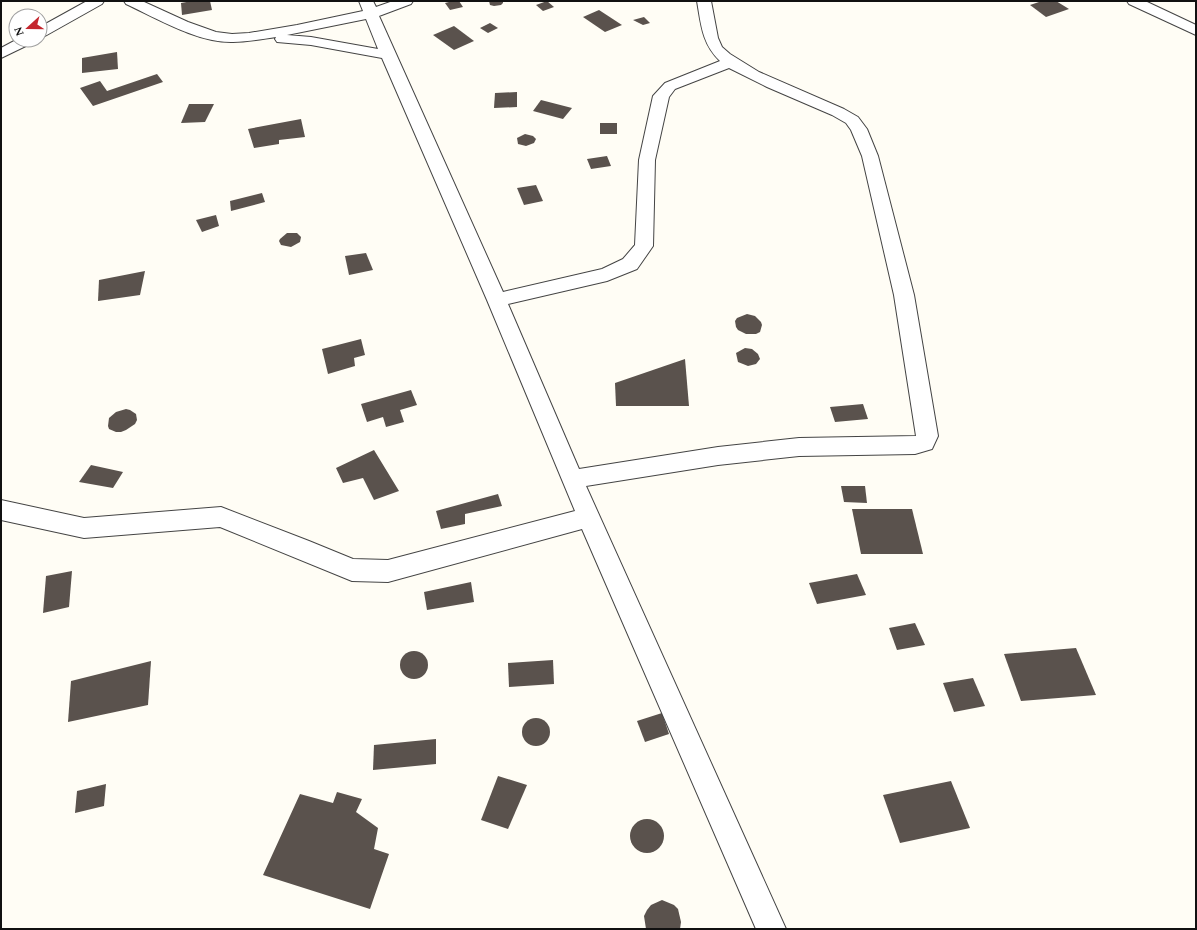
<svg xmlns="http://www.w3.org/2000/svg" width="1197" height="930" viewBox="0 0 1197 930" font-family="Spectral,serif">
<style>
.building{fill:#5a524d}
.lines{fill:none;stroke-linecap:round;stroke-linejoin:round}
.street-casing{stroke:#444;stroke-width:2}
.street{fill:#fff;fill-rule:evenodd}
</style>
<rect width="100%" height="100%" fill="#fffdf5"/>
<g class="building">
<path d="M192 1H210L212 10 182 15 181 3Z"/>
<path d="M453 1H459L463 7 450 10 445 3Z"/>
<path d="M489 1H503V3L501 5 494 6 490 5Z"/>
<path d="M547 1 554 7 543 11 536 5Z"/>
<path d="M1042 1H1056L1069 9 1046 17 1030 5Z"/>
<path d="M599 10 622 25 605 32 583 17Z"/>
<path d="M644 17 650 23 643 25 633 20Z"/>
<path d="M490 23 498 28 488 33 480 28Z"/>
<path d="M454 26 474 41 454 50 433 35Z"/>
<path d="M117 52 118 69 82 73V58Z"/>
<path d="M157 74 163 82 93 106 80 88 100 81 107 91Z"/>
<path d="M517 92V107L494 108 495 93Z"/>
<path d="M541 100 572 108 563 119 533 111Z"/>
<path d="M189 104H214L205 122 181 123Z"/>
<path d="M301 119 305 137 279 140V144L254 148 248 129Z"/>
<rect x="600" y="123" width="17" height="11"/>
<path d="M525 134 533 136 536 139 534 143 526 146 518 144 517 138Z"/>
<path d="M607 156 611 166 591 169 587 159Z"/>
<path d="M536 185 543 201 524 205 517 188Z"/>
<path d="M262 193 265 202 231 211 230 201Z"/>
<path d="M216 215 219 226 202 232 196 220Z"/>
<path d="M287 233H297L301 237 300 242 291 247 281 245 279 241 280 239Z"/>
<path d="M366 253 373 270 349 275 345 256Z"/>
<path d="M145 271 140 295 98 301 99 280Z"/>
<path d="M747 314 755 316 761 322 762 325 760 332 756 334H746L738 330 736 327 735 321 737 318Z"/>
<path d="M361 339 365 355 354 358 355 366 328 374 322 349Z"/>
<path d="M745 348 752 349 758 354 760 359 756 364 748 366 738 362 736 353Z"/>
<path d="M685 359 689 406H616L615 383Z"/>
<path d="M411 390 417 405 400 410 404 422 386 427 383 417 367 422 361 404Z"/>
<path d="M863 404 868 419 835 422 830 407Z"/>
<path d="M126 409 130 410 136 414 137 420 135 424 126 430 121 432H116L109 429 108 426 109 418 116 412Z"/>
<path d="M374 450 399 491 374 500 363 478 343 483 336 468Z"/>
<path d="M91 465 123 472 113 488 79 482Z"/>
<path d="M841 486H865L867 503 844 502Z"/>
<path d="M498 494 502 506 465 514V524L441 529 436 511Z"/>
<path d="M852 509H912L923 554H861Z"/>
<path d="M72 571 69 607 43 613 46 576Z"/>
<path d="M857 574 866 595 817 604 809 583Z"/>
<path d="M471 582 474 602 427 610 424 592Z"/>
<path d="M915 623 925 645 897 650 889 628Z"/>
<path d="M1076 648 1096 695 1021 701 1004 654Z"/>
<circle cx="414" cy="665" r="14"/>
<path d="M553 660 554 684 509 687 508 663Z"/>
<path d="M151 661 148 705 68 722 71 681Z"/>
<path d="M973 678 985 706 954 712 943 683Z"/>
<path d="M662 713 669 734 645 742 637 721Z"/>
<circle cx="536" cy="732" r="14"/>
<path d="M436 739V764L373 770 374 745Z"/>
<path d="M498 776 527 785 508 829 481 820Z"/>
<path d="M951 781 970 828 900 843 883 795Z"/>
<path d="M106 784 104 806 75 813 77 791Z"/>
<path d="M337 792 362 799 356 812 378 828 374 849 389 854 370 909 263 875 300 794 333 803Z"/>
<circle cx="647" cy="836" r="17"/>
<path d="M662 900 674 905 678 909 681 922 680 929H646L644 916 647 910 651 905Z"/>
</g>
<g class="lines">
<g class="street-casing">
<g id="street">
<path d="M87 1H104L102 4 45 36 40 37V27Z"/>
<path d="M124 1H142L188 22 216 32 232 34 249 33 297 25 363 11 359 1H373L376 7 393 1H413L411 4 379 16 503 292 602 269 623 259 635 245 639 160 653 96 665 83 720 61C702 44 701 24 697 1H711L718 38 722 47 730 54 759 72 844 109 858 117 867 129 878 156 914 295 938 436 932 449 915 454 799 456 718 465 586 486 786 929H756L582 529 388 582 352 581 220 527 84 538 1 520V500L84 518 221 507 309 541 353 559 388 560 575 511 487 300 382 58 311 45 277 42 275 39 276 37C262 39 248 42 233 42 198 43 158 19 126 4ZM366 19 378 49 311 37 287 35ZM729 68 767 87 832 115 846 123 851 130 862 156 894 295 916 436 799 438 718 447 579 469 508 304 607 281 637 269 653 246 655 160 669 97 675 89Z"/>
<path d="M1127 1H1145L1196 25V35L1129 4Z"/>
<path d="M16 40H34L32 43 1 58V48Z"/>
</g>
</g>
<use href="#street" class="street"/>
</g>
<rect width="1197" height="930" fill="none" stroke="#111111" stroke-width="4"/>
<g transform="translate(28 28) rotate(249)"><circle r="19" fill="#ffffff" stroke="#a0a0a0"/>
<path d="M0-3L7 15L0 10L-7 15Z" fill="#c4262e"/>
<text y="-6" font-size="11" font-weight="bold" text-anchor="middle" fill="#111111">N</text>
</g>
</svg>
